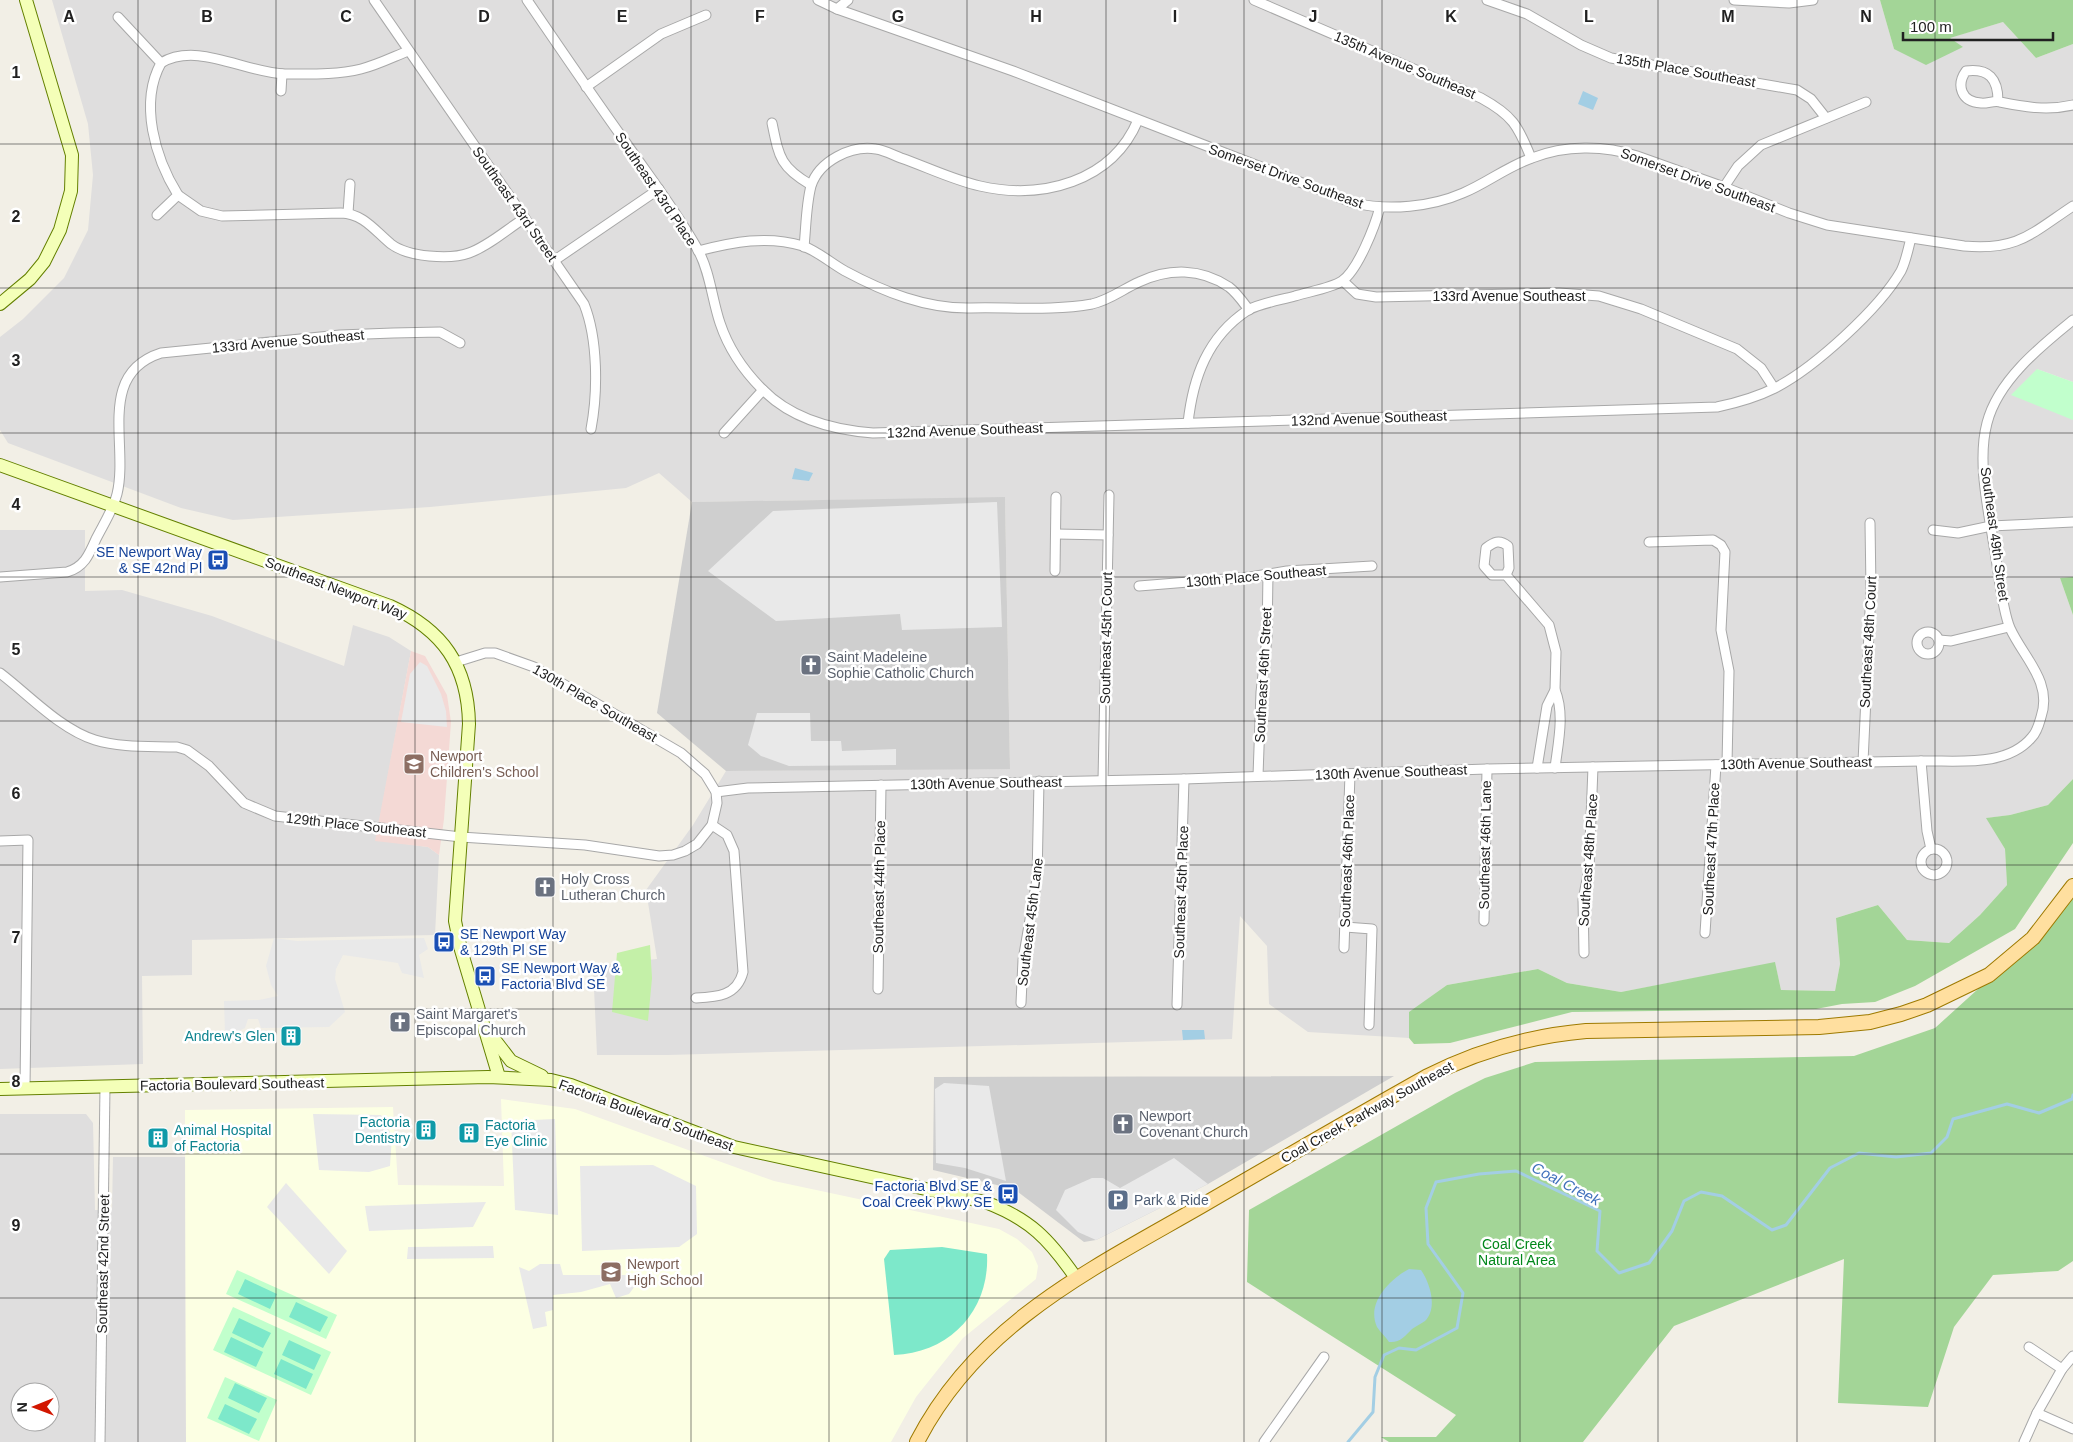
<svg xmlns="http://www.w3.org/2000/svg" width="2073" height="1442" viewBox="0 0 2073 1442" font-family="Arial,sans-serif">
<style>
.residential{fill:#dfdede;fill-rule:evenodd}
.commercial{fill:#f4d9d5}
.education{fill:#fcffe3}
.religious{fill:#cfcfcf}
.grass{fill:#c4f0a8}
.forest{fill:#a3d597}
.park{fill:#c1ffcc}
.pitch{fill:#7de8ca}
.parking{fill:#e9e9e9}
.water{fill:#a3cee4}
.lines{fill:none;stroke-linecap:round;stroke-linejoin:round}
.stream{stroke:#a3cee4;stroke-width:3}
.minor-casing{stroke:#a8a8a8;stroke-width:11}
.secondary-casing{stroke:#648000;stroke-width:14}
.primary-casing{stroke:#9e7a00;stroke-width:16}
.minor{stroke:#fff;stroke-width:9}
.secondary{stroke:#f4ffb8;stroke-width:12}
.primary{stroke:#ffdf9f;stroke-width:14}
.grid{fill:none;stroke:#212121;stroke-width:1;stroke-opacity:0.55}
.labels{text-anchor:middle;stroke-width:5;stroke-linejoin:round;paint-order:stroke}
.street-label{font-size:14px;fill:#212121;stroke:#fff}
.transit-label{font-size:14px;fill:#164399;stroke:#fff;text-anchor:end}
.worship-label{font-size:14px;fill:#5b616d;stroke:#fff;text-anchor:start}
.education-label{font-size:14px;fill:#785e54;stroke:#fff;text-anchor:start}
.culture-label{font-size:14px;fill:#0d838f;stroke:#fff;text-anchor:end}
.service-label{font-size:14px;fill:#4e5e75;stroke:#fff;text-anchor:start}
.park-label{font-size:14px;fill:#01871a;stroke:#fff}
.water-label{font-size:15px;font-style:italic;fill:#4272bc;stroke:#fff}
.grid-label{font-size:16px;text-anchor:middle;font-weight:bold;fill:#212121;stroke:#fff;stroke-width:5;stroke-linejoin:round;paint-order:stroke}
</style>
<rect width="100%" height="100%" fill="#f2efe6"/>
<g class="residential">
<path d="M52 0H1880L1894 49 1963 48 1949 38 2003 22 2036 58 2073 44V382L2037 369 2073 419V577L2060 578 2073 615V779L2048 805 2010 815 1987 818 2005 849 2007 885 1980 915 1949 943 1907 940 1878 905 1836 918 1840 964 1835 991 1781 990 1775 963 1621 992 1567 983 1538 969 1447 985 1410 1012 1409 1038 1308 1032 1269 1004 1267 946 1240 916 1232 1039 668 1055H597L593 966 657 959 646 890 693 825 726 771 1010 768 1005 498 692 502 659 473 626 488 430 507 233 520 181 508 8 443 0 430V337L23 319 64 278 88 230 93 175 88 124Z"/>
<path d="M0 530H85V591L122 590 212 616 344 666 353 625 389 637 411 651 376 840 428 847 439 855 435 935 192 940V975L142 976 143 1064 0 1069Z"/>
<path d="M0 1114H86L93 1123 95 1210H112L113 1157H185L186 1442H0ZM20 1392H50V1422H20Z"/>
</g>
<path class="commercial" d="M411 651 425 656 447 695 451 722 444 819 439 855 428 847 375 841Z"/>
<path class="education" d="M501 1099 575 1109 774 1181 999 1229 1017 1239 1032 1252 1038 1266 1036 1279 963 1338 916 1397 891 1442H186L185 1110 393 1107 398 1185 504 1186Z"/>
<g class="religious">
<path d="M1005 497 1010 769 726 771 657 713 692 502Z"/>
<path d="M1394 1076 1208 1184 1096 1240 1084 1242 1014 1189 933 1170 934 1077Z"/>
</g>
<path class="grass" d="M650 945 652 978 648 1021 612 1012 617 953Z"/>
<g class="forest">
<path d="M1880 0H2073V44L2036 58 2003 22 1950 38 1963 47 1926 65 1894 49Z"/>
<path d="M2073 577V615L2060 578Z"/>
<path d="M2073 779V843L2015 929 1915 986 1875 1002 1842 1004 1816 1009 1572 1012 1450 1043 1414 1044 1409 1038V1012L1447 985 1538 969 1567 983 1621 992 1775 962 1781 990 1835 991 1840 964 1836 918 1878 905 1907 940 1949 943 1980 915 2007 885 2005 849 1986 818 2010 815 2048 805Z"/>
<path d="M2073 890V1261L2058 1271 1993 1275 1954 1327 1928 1407 1838 1403 1844 1259 1674 1326 1583 1442H1389L1381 1437H1436L1456 1415 1247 1282 1249 1210 1455 1093 1485 1078 1535 1062 1854 1056 1935 1028 2020 951Z"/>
</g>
<g class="park">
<path d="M2037 369 2073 382V420L2011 395Z"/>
<path d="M237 1270 337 1315 326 1339 226 1294Z"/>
<path d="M233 1307 331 1352 311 1395 213 1350Z"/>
<path d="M225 1377 277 1400 259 1441 207 1418Z"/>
</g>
<g class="pitch">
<path d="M942 1247 987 1254C990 1310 950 1353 894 1355L884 1259 890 1250Z"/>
<path d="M245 1279 277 1294 270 1309 238 1294Z"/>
<path d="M296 1302 328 1317 320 1332 289 1317Z"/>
<path d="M239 1318 271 1333 263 1348 232 1333Z"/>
<path d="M231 1337 263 1352 256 1367 224 1352Z"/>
<path d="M289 1340 321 1355 314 1370 282 1355Z"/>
<path d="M281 1359 313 1374 306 1389 274 1374Z"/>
<path d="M235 1383 267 1398 259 1413 228 1398Z"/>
<path d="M225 1404 257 1419 249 1434 218 1419Z"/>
</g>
<g class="parking">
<path d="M997 502 1002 627 902 630 900 614 776 621 708 571 773 511Z"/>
<path d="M420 662 427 666 441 694 446 711 447 727 401 722 410 674Z"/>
<path d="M757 713H810L811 741H841L842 751 896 749V765L789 766 761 756 748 745Z"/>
<path d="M274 938 297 941 424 938 428 949 419 955 424 978 402 973 398 963 343 955 336 969 335 979 345 1012 329 1027 261 1028 258 1019H248L245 1028 232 1034 225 1033 224 1001 259 1000 278 996 271 985 266 966Z"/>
<path d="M944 1083 989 1086 1006 1181 965 1168 936 1163 935 1089Z"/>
<path d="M313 1114 381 1115 392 1136 390 1166 369 1172 319 1170Z"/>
<path d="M555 1119 558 1215 515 1210 511 1121Z"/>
<path d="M1174 1158 1208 1184 1096 1240 1078 1232 1056 1210 1065 1190 1092 1178H1103L1120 1188Z"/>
<path d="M653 1165 696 1186 697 1234 679 1247 582 1251 580 1166Z"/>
<path d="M286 1183 347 1251 329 1274 267 1207Z"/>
<path d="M486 1202 473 1227 369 1231 365 1206Z"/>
<path d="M493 1246 494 1258 407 1259 408 1247Z"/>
<path d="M540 1264H560L563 1275H635V1286L629 1294 616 1298 610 1284 581 1292 553 1295V1310L545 1312 547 1326 533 1329 519 1267 529 1271Z"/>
</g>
<g class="water">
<path d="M1583 91 1598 98 1593 110 1578 104Z"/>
<path d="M795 468 813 473 809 481 792 479Z"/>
<path d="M1182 1030H1204L1205 1039 1183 1040Z"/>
<path d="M1409 1269 1421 1270C1430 1283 1438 1308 1425 1321 1421 1324 1416 1326 1412 1329 1405 1336 1400 1343 1389 1342 1386 1337 1380 1332 1377 1327 1366 1303 1390 1279 1409 1269Z"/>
</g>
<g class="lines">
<path class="stream" d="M1348 1442 1373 1412 1375 1377 1384 1355 1399 1348 1416 1350 1457 1328 1463 1293 1428 1244 1426 1208 1436 1182 1479 1174 1516 1171 1600 1211 1597 1251 1619 1273 1649 1263 1672 1231 1684 1201 1701 1192 1722 1196 1772 1230 1786 1225 1830 1168 1859 1153 1896 1157 1931 1153 1947 1137 1953 1119 2007 1104 2039 1113 2072 1099 2073 1095"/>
<g class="minor-casing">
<g id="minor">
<path d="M374 0 584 304C598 339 598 392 591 429"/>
<path d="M527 0C559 47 591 94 624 140 649 176 677 212 698 250 710 272 712 299 720 323 728 347 744 371 762 389 791 419 833 430 873 433L1717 407C1736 403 1757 397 1775 388 1814 368 1879 309 1901 271 1906 261 1908 249 1911 238"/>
<path d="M818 0 837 9 1013 71 1354 203C1389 211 1431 207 1463 193 1487 183 1508 166 1532 158 1565 145 1604 145 1637 156L1724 187 1789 213 1827 225 1964 246C2018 251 2032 233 2073 206"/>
<path d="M1254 0 1481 98C1512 115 1518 125 1531 158"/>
<path d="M1487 0 1527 14 1581 45 1611 58 1797 90 1811 99 1826 118"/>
<path d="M1734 0 1789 3 1813 0"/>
<path d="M837 9 848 0"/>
<path d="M118 17 161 63C139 103 155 158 178 195L157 215"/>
<path d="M161 63C197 41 245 73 285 74 310 74 337 75 361 69 377 65 393 57 408 51"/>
<path d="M586 87 661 34 706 15"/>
<path d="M281 91 282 74"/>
<path d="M1998 101C1998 79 1989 68 1966 71 1956 85 1961 102 1981 103 1987 104 1994 100 2000 102 2025 107 2047 111 2073 105"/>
<path d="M772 123C779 157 780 167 811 185"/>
<path d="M1724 187 1738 166 1761 145 1866 102"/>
<path d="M178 195 201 211 222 216 341 213C364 214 374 230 391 244 408 257 450 260 469 253 489 246 507 229 525 218"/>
<path d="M348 213 350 184"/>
<path d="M804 247C806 228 806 205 811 186 819 161 851 145 876 149 884 150 893 155 901 158 927 167 953 180 980 186 1042 200 1112 182 1138 120"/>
<path d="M698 251C733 242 767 235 803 246 817 251 831 263 845 271 884 292 926 309 971 308 1009 307 1054 311 1092 304 1110 300 1123 289 1139 282 1169 268 1201 268 1229 287 1237 293 1243 302 1249 310"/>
<path d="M555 260 659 189"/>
<path d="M1343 281 1357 294 1376 297 1559 293 1599 296 1641 309 1737 349 1761 368 1774 388"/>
<path d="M1188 423C1193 378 1207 337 1248 310 1261 303 1281 300 1295 296 1307 292 1332 288 1342 281 1358 270 1375 226 1380 207"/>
<path d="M724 433 763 390"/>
<path d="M1933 530 1958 533 1991 526 2073 522"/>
<path d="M1056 534 1108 535"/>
<path d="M1649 542 1713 540 1721 545 1725 552 1721 630 1729 671 1727 764"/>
<path d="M1055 571 1056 497"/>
<path d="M1506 575H1492L1484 566 1486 548C1494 542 1499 539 1508 546L1509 568 1506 575 1549 625 1556 652 1555 690 1547 706 1537 768"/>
<path d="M0 577 67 572C84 567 89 555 96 539 103 525 113 510 117 494 129 445 96 374 161 353L340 335 393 333 440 332 460 343"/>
<path d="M1139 586 1250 577 1287 571 1372 566"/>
<circle cx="1928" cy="643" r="11"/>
<path d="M1939 640 1951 641 2009 627"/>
<path d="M0 673C29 695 60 729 95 740 121 748 150 746 177 747L187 750 209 766 244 803 275 816 461 837 585 845 659 856 673 855 685 851 697 844 712 825 717 803 716 792 705 774 681 753 534 667 495 653H485L456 662"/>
<path d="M1921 761 1927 831 1931 849"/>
<path d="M1863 762 1871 589 1870 523"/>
<path d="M1555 768C1558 743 1565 714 1555 690"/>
<path d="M1258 776 1261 692 1267 638 1268 573"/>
<path d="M1103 780 1109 495"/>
<path d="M716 792 748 788 1184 779 1487 769 1921 761C1956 760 2007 768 2032 737 2037 732 2039 724 2041 717 2053 682 2023 657 2010 628 2002 610 1998 568 1994 546 1988 508 1977 461 1987 423 1998 380 2041 346 2073 320"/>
<path d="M0 841 28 840 25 1088"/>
<circle cx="1934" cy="862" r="13"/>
<path d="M1484 921 1487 769"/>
<path d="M1345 927 1372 929 1369 1025"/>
<path d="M1705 933 1716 765"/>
<path d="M1344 948 1350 774"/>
<path d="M1584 953 1583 900 1589 869 1593 767"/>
<path d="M878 989 881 785"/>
<path d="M696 998C717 997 737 996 743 972L734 851 727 835 712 825"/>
<path d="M1021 1003 1023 960 1037 879 1039 781"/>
<path d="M1177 1005 1184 779"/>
<path d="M2062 1369 2073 1356"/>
<path d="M2037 1413 2073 1429"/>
<path d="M100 1442 105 1087"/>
<path d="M1264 1442 1324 1357"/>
<path d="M2024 1442 2037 1413 2062 1369 2029 1347"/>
</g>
</g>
<g class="secondary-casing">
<g id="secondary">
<path d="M0 304 30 279 44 262 60 230 71 191 72 155 26 0"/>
<path d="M0 465 390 606C443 630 468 666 469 724L455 921 461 950 499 1077"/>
<path d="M491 1035 511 1061 542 1076"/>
<path d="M0 1089 488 1077 551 1080 571 1085 734 1147 985 1202C1030 1219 1049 1239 1076 1278"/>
</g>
</g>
<g class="primary-casing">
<path id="primary" d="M917 1442C978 1323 1092 1269 1203 1205 1277 1162 1351 1119 1426 1077 1477 1051 1529 1036 1586 1031L1819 1027 1870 1022 1901 1014 1927 1005 1989 975 2033 938 2073 886"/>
</g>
<use href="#minor" class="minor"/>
<use href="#secondary" class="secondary"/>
<use href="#primary" class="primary"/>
</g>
<path class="grid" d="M138 0V1442M276 0V1442M415 0V1442M553 0V1442M691 0V1442M829 0V1442M967 0V1442M1106 0V1442M1244 0V1442M1382 0V1442M1520 0V1442M1658 0V1442M1797 0V1442M1935 0V1442M0 144H2073M0 288H2073M0 433H2073M0 577H2073M0 721H2073M0 865H2073M0 1009H2073M0 1154H2073M0 1298H2073"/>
<defs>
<g id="bus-square" transform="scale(1.125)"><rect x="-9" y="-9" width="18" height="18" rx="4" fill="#1a4fb4" stroke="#fff"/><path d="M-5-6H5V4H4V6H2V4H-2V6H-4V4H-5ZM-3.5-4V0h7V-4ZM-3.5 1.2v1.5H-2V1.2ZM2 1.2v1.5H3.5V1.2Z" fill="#fff"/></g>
<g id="church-square" transform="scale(1.125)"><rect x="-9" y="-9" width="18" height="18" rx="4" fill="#6b7280" stroke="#fff"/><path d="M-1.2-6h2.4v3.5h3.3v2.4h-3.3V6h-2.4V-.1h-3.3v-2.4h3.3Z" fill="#fff"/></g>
<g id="school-square" transform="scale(1.125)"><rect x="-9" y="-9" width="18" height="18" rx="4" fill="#8d6e63" stroke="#fff"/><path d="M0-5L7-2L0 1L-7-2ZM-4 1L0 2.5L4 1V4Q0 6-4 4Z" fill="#fff"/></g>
<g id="building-square" transform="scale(1.125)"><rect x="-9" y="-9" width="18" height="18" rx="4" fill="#0f9aa8" stroke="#fff"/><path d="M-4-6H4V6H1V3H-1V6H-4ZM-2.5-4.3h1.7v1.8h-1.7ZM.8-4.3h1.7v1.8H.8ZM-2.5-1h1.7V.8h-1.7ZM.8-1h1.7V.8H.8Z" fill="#fff"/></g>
<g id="parking-square" transform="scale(1.125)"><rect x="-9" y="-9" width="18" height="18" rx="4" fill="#5c6f8a" stroke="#fff"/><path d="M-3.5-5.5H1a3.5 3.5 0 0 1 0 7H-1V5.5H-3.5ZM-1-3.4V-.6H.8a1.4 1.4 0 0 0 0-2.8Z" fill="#fff"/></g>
</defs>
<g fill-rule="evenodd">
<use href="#bus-square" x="218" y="560"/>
<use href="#church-square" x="811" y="665"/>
<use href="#school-square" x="414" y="764"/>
<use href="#church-square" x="545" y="887"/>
<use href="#bus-square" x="444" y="942"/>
<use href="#bus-square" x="485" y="976"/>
<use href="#church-square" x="400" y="1022"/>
<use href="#building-square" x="291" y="1036"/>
<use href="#church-square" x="1123" y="1124"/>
<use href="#building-square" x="426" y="1130"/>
<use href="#building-square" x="469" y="1133"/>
<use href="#building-square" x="158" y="1138"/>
<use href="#bus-square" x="1008" y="1194"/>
<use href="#parking-square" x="1118" y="1200"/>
<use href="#school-square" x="611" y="1272"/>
</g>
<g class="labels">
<g class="street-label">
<text transform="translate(1405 65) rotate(23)" y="5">135th Avenue Southeast</text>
<text transform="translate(1686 70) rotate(10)" y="5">135th Place Southeast</text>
<text transform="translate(1286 176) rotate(20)" y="5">Somerset Drive Southeast</text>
<text transform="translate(1698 180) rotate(20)" y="5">Somerset Drive Southeast</text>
<text transform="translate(656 189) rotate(56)" y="5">Southeast 43rd Place</text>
<text transform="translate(515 204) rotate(55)" y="5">Southeast 43rd Street</text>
<text x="1509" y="301">133rd Avenue Southeast</text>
<text transform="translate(288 341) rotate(-5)" y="5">133rd Avenue Southeast</text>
<text transform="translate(1369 418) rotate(-2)" y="5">132nd Avenue Southeast</text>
<text transform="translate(965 430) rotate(-2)" y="5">132nd Avenue Southeast</text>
<text transform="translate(1995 534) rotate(82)" y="5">Southeast 49th Street</text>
<text transform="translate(1256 576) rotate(-5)" y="5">130th Place Southeast</text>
<text transform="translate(336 588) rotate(21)" y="5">Southeast Newport Way</text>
<text transform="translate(1106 638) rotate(-89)" y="5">Southeast 45th Court</text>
<text transform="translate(1868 642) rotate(-87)" y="5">Southeast 48th Court</text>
<text transform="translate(1263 675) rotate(-87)" y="5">Southeast 46th Street</text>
<text transform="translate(595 703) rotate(30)" y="5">130th Place Southeast</text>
<text transform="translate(1796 763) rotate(-1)" y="5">130th Avenue Southeast</text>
<text transform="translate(1391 772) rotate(-2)" y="5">130th Avenue Southeast</text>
<text transform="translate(986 783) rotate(-1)" y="5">130th Avenue Southeast</text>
<text transform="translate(356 825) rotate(6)" y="5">129th Place Southeast</text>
<text transform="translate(1485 845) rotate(-89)" y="5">Southeast 46th Lane</text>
<text transform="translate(1711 849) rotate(-87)" y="5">Southeast 47th Place</text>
<text transform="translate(1588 860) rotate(-86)" y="5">Southeast 48th Place</text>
<text transform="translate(1347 861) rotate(-88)" y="5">Southeast 46th Place</text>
<text transform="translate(879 887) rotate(-89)" y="5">Southeast 44th Place</text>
<text transform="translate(1181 892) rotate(-88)" y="5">Southeast 45th Place</text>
<text transform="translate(1030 922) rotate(-83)" y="5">Southeast 45th Lane</text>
<text transform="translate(232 1084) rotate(-1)" y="5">Factoria Boulevard Southeast</text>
<text transform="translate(1367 1112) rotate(-29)" y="5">Coal Creek Parkway Southeast</text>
<text transform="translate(646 1115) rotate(20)" y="5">Factoria Boulevard Southeast</text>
<text transform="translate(103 1264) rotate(-89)" y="5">Southeast 42nd Street</text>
</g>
<g class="transit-label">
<text x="202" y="557">SE Newport Way<tspan x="202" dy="16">&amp; SE 42nd Pl</tspan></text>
<text x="460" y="939" text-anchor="start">SE Newport Way<tspan x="460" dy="16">&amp; 129th Pl SE</tspan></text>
<text x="501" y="973" text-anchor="start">SE Newport Way &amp;<tspan x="501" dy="16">Factoria Blvd SE</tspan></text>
<text x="992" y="1191">Factoria Blvd SE &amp;<tspan x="992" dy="16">Coal Creek Pkwy SE</tspan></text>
</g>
<g class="worship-label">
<text x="827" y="662">Saint Madeleine<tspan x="827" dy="16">Sophie Catholic Church</tspan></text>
<text x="561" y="884">Holy Cross<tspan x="561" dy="16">Lutheran Church</tspan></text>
<text x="416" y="1019">Saint Margaret's<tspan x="416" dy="16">Episcopal Church</tspan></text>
<text x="1139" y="1121">Newport<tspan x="1139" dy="16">Covenant Church</tspan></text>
</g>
<g class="education-label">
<text x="430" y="761">Newport<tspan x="430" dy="16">Children's School</tspan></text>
<text x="627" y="1269">Newport<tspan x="627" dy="16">High School</tspan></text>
</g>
<g class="culture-label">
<text x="275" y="1041">Andrew's Glen</text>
<text x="410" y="1127">Factoria<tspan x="410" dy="16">Dentistry</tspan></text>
<text x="485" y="1130" text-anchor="start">Factoria<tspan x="485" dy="16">Eye Clinic</tspan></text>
<text x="174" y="1135" text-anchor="start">Animal Hospital<tspan x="174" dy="16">of Factoria</tspan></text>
</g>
<g class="service-label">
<text x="1134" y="1205">Park &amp; Ride</text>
</g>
<g class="park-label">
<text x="1517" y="1249">Coal Creek<tspan x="1517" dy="16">Natural Area</tspan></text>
</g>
<g class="water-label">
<text transform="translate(1566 1184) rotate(28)" y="5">Coal Creek</text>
</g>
</g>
<g class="grid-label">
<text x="69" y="22">A</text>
<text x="207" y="22">B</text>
<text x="346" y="22">C</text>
<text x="484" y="22">D</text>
<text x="622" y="22">E</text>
<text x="760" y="22">F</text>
<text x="898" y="22">G</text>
<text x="1036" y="22">H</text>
<text x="1175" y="22">I</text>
<text x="1313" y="22">J</text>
<text x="1451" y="22">K</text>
<text x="1589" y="22">L</text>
<text x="1728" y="22">M</text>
<text x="1866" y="22">N</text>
<text x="16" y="78">1</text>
<text x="16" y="222">2</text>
<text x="16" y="366">3</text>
<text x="16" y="510">4</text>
<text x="16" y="655">5</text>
<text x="16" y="799">6</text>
<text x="16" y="943">7</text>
<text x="16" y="1087">8</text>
<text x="16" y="1231">9</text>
</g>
<g transform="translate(35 1407) rotate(269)"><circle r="24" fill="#ffffff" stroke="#a6a6a6"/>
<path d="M0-4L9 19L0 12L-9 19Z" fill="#d21600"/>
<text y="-8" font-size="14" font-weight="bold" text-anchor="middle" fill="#212121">N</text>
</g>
<path d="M1903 32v8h150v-8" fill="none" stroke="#212121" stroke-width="2.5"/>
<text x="1910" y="32" font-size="15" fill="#212121" stroke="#ffffff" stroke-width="4" paint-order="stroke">100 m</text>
</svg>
